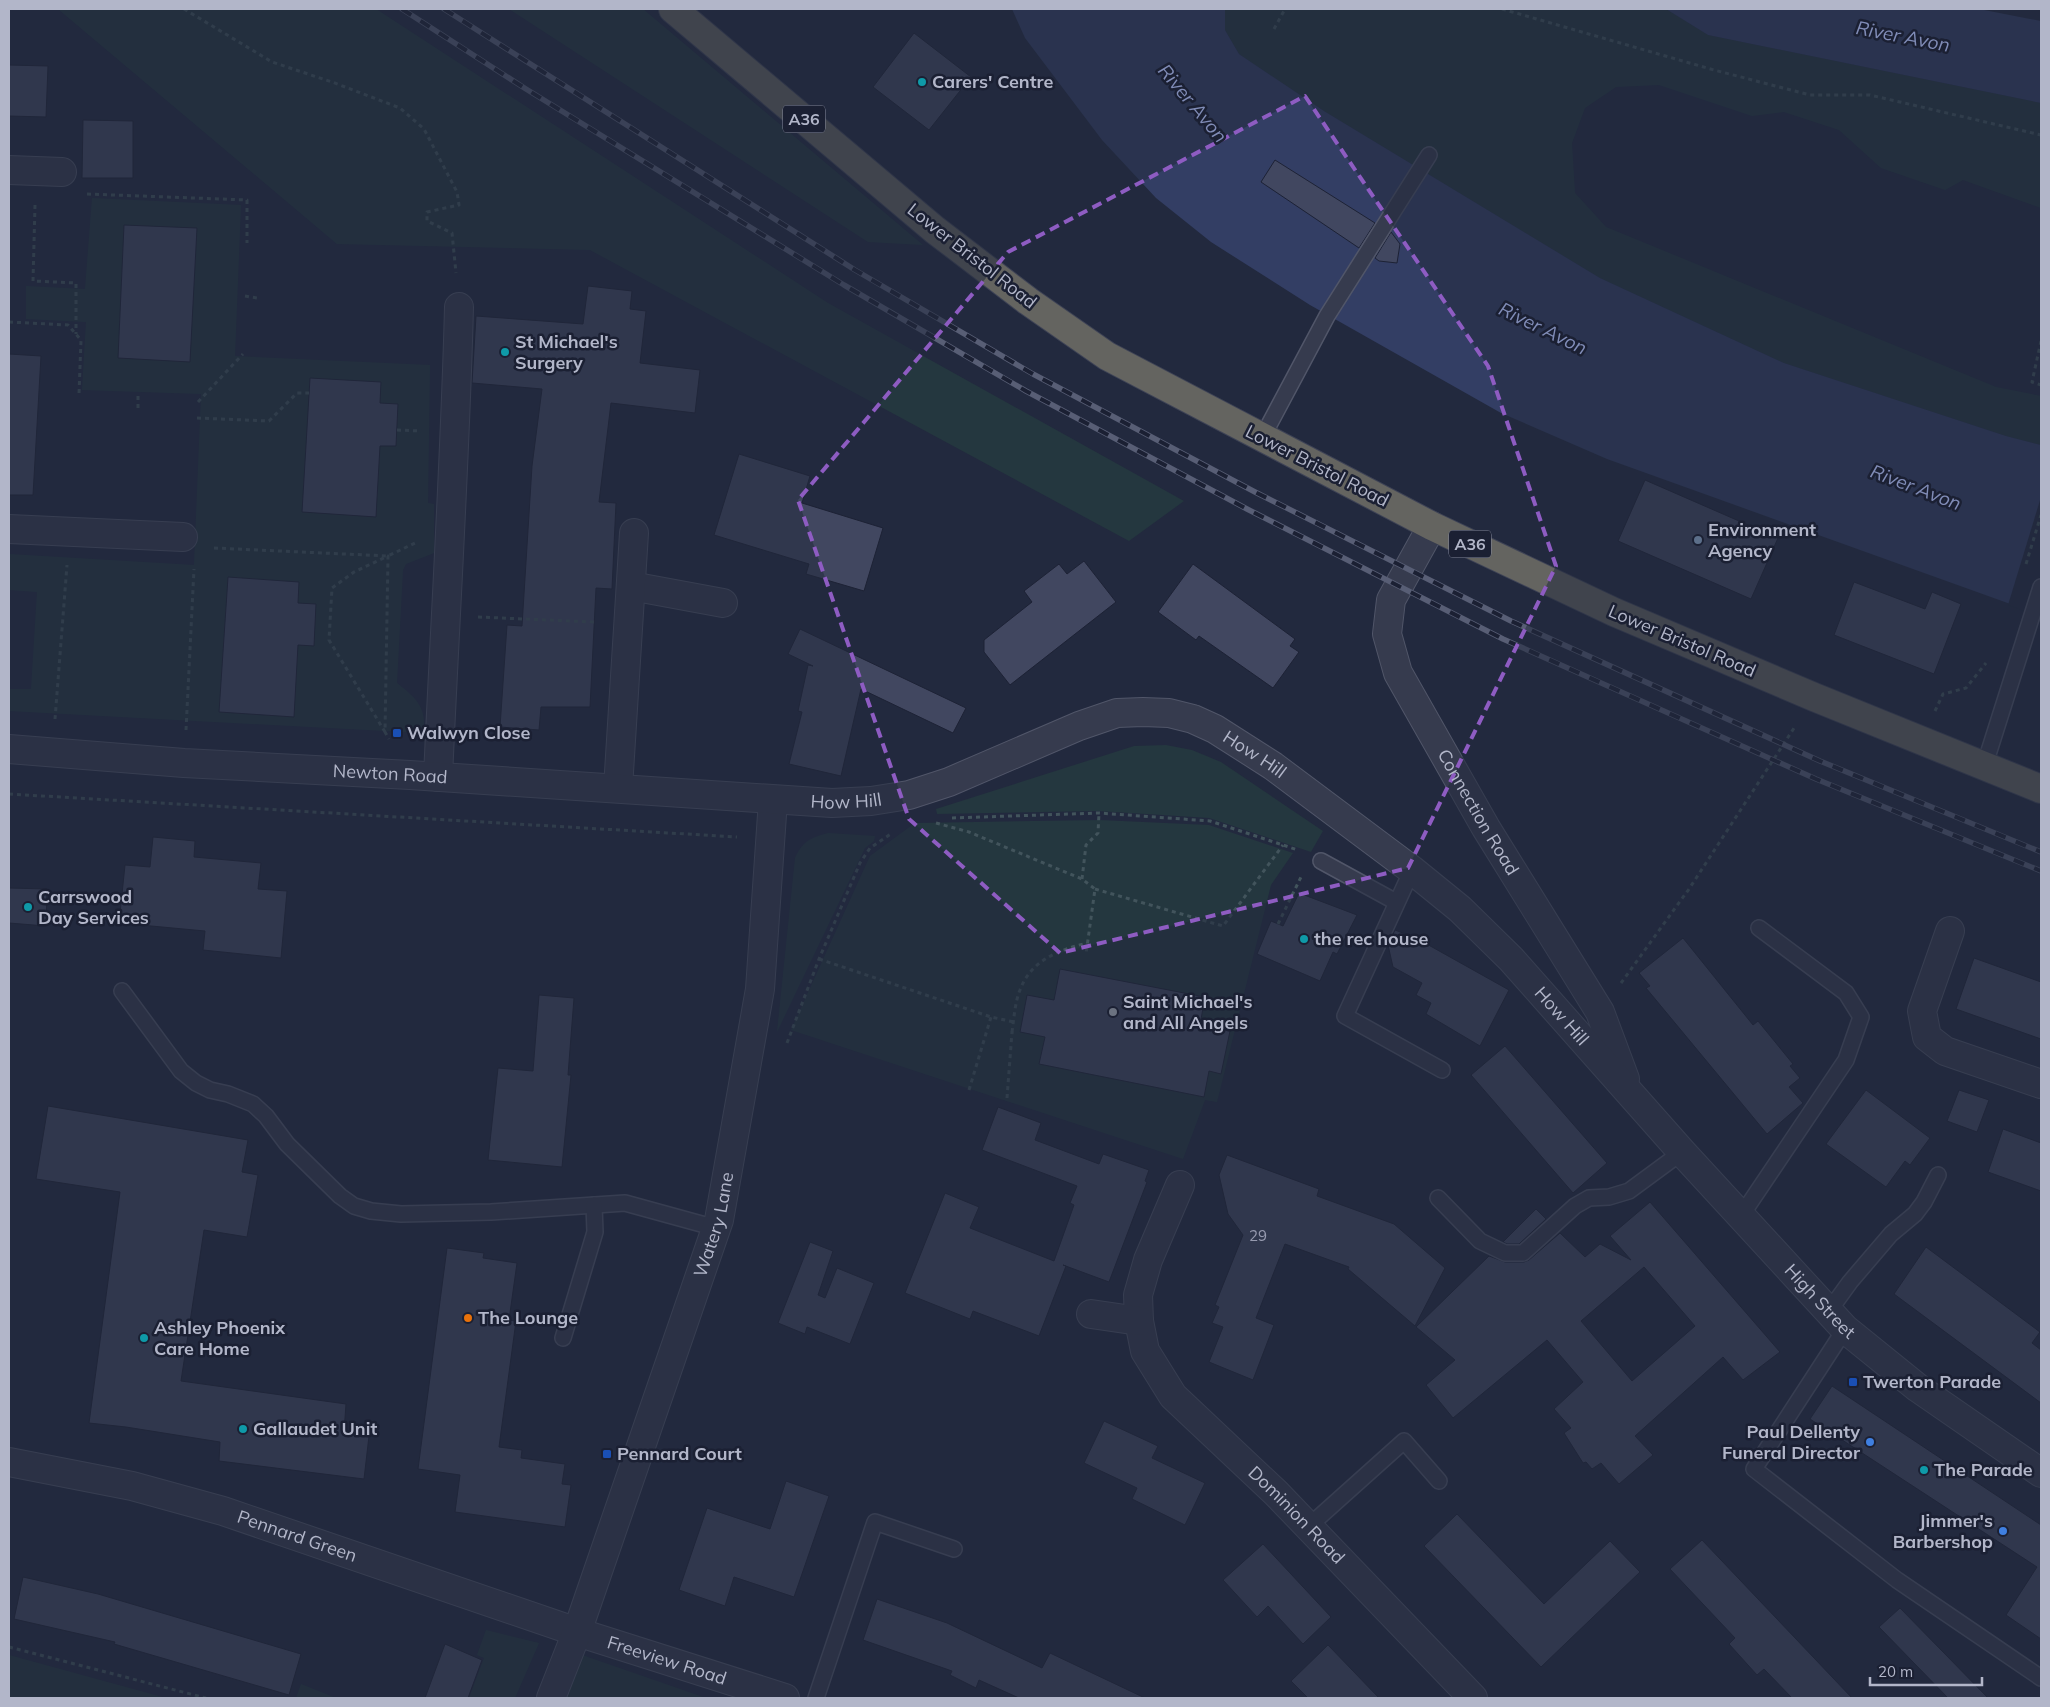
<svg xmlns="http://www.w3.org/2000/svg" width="2050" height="1707" viewBox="0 0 2050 1707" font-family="Mulish,sans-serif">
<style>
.green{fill:#24373f;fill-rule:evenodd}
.water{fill:#333e64}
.pier{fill:#22293e}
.building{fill:#414760;stroke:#1d2235;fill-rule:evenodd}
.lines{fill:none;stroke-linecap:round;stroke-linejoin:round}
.service-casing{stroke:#515669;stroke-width:18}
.minor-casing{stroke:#515669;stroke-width:30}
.tertiary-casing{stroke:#515669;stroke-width:30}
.trunk-casing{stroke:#3e4356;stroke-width:30}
.path{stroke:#42545c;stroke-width:3;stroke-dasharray:4 4;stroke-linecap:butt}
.service{stroke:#363b4e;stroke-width:15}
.minor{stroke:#363b4e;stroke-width:28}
.tertiary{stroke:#363b4e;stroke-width:28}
.trunk{stroke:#646460;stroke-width:28}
.rail-casing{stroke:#585e75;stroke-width:5.5}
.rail{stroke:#1b2033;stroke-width:4;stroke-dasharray:11;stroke-linecap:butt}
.marked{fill:none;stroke:#8e5cc2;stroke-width:4;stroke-dasharray:10 6;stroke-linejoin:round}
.culture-dot{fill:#0f9aa8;stroke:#1b2033;stroke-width:2}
.service-dot{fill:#5c6f8a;stroke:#1b2033;stroke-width:2}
.transit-dot{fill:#1a4fb4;stroke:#1b2033;stroke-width:2}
.worship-dot{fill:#6b7280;stroke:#1b2033;stroke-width:2}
.food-dot{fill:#e8710a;stroke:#1b2033;stroke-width:2}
.shop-dot{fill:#3f7fe0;stroke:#1b2033;stroke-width:2}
.labels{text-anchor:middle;stroke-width:5;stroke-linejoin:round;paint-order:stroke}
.number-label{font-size:15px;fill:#969aaf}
.shield{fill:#1b2033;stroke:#85899c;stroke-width:1}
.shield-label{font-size:16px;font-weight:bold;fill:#b2b6c9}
.poi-label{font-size:18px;font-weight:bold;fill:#b2b6c9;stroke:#1b2033;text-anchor:start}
.street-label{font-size:18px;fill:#b2b6c9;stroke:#1b2033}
.water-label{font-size:19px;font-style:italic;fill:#808cb7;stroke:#1b2033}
</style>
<rect width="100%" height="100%" fill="#22293e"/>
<g class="green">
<path d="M58 9H376L828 303 1184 501 1129 541 590 250 337 244Z"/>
<path d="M509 9H643L923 245 868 242Z"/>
<path d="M1225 9H1666L1708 35 2041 103V208L1963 180 1945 190 1881 168 1839 130 1784 112 1752 116 1659 85 1616 87 1585 108 1572 143 1575 193 1606 227 1996 387 2041 396V445L2006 436 1784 363 1600 278 1324 111 1239 54 1225 30Z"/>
<path d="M92 198 241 205 235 356 430 365 428 503 434 504V553L406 564 403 570 397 683C415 697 428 708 423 733L9 711V689H31L37 592 9 590V554L194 565 201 394 82 390 86 322 26 319V286L85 289ZM125 225 197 228 190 362 118 358ZM310 378 381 382 380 403 398 405 396 446H380L376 517 302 512ZM228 578 298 582V603L316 605 314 646 298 645 294 716 220 712Z"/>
<path d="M1166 745 1192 750 1221 762 1323 831 1311 852 1209 818 1098 811 937 814 936 809 1134 746Z"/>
<path d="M1100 820 1209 825 1293 853 1271 885 1217 1102 1205 1100 1183 1159 791 1030 870 856 915 823Z"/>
<path d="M828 833 875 836 874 841 865 848 777 1032 795 858C803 841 810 838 828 833Z"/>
<path d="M486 1630 539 1643 515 1698H469L484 1658 477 1655Z"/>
<path d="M9 1655 166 1698H9Z"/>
<path d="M582 1655 706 1698H565Z"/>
<path d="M301 1684 336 1698H296Z"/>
</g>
<g class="water">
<path d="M1012 9H1225V30L1239 54 1324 111 1600 278 1784 363 2006 436 2041 445V615L1607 459 1501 413 1310 305 1211 242 1156 198 1102 140 1025 38Z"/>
<path d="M1666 9H1979L2041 21V103L1708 35Z"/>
</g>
<path class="pier" d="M2041 497V617L2008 605Z"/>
<g class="building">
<path d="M914 33 971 77 929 130 873 87Z"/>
<path d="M9 65 48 66 46 117 9 116Z"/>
<path d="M83 120 133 121V178H82Z"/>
<path d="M1275 160 1375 223 1359 248 1261 182Z"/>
<path d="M124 225 197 228 190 362 118 358Z"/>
<path d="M1391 232 1400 244 1397 263 1379 261 1375 258Z"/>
<path d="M588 286 632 291 630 309 646 311 640 363 700 370 695 413 611 403 599 502 616 503 612 589 596 588 590 707H541L539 730 500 727 507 625 522 626 532 466 542 389 472 383 476 316 583 324Z"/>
<path d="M9 354 41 356 33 495H9Z"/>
<path d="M310 378 381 382 380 403 398 404 396 446H380L376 517 302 512Z"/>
<path d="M739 454 810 476 802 503 883 528 864 591 806 574 809 564 714 535Z"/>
<path d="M1645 480 1778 538 1751 599 1618 541Z"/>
<path d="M1084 561 1116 602 1010 685 984 652V640L1032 602 1024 591 1059 564 1067 574Z"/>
<path d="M1193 564 1295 639 1290 646 1299 652 1273 688 1199 636 1196 640 1158 612Z"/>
<path d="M228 577 299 582 298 603 316 604 314 646 298 645 294 717 219 712Z"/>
<path d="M1854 582 1925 609 1932 592 1961 604 1934 674 1834 635Z"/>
<path d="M800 629 966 708 953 733 861 689 841 776 789 764 802 712 798 711 808 665 813 666 788 654Z"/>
<path d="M153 837 195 841 194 857 261 863 258 889 287 891 281 958 203 950 205 931 119 923 125 865 150 867Z"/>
<path d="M9 888 47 889 46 926 9 923Z"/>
<path d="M1299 893 1357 915 1337 954 1333 952 1320 981 1257 954 1271 921 1283 926Z"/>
<path d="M1395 930 1416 938 1509 990 1480 1046 1426 1014 1431 1003 1416 995 1422 983 1393 967 1388 945Z"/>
<path d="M1683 938 1753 1025 1758 1021 1793 1064 1790 1066 1800 1078 1789 1087 1803 1103 1767 1134 1646 988 1650 986 1639 973Z"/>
<path d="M1974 958 2041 982V1039L1956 1009Z"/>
<path d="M1060 969 1205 997 1200 1025 1230 1031 1221 1074 1209 1071 1204 1097 1039 1064 1045 1037 1020 1032 1027 995 1054 1000Z"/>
<path d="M539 995 574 998 568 1075H571L562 1167 488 1160 498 1068 533 1071Z"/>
<path d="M1505 1046 1607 1163 1573 1193 1471 1075Z"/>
<path d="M1866 1090 1930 1138 1910 1165 1905 1161 1886 1187 1826 1144Z"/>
<path d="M1959 1090 1989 1100 1977 1132 1947 1121Z"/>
<path d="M48 1106 248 1140 242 1172 258 1175 247 1237 204 1230 181 1381 346 1404 344 1432 369 1436 364 1479 219 1461 220 1442 126 1427 89 1423 120 1192 36 1179Z"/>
<path d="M998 1107 1041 1123 1035 1140 1099 1164 1103 1154 1149 1170 1145 1181 1147 1182 1109 1282 1063 1265 1066 1266 1039 1336 973 1311 970 1319 905 1293 945 1193 979 1207 970 1228 1054 1261 1074 1205 1070 1203 1077 1186 982 1150Z"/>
<path d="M2003 1129 2041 1143V1191L1988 1172Z"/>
<path d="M1227 1155 1319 1189 1317 1196 1394 1224 1445 1268 1415 1326 1348 1269 1349 1267 1285 1244 1256 1318 1274 1325 1253 1380 1209 1362 1223 1327 1212 1323 1219 1307 1215 1305 1243 1235 1228 1214 1219 1175Z"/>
<path d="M1650 1202 1780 1352 1743 1380 1723 1357 1635 1436 1653 1455 1619 1484 1601 1463 1592 1469 1586 1462 1583 1463 1564 1433 1571 1428 1554 1409 1583 1382 1547 1340 1453 1418 1426 1385 1455 1360 1416 1327 1489 1256 1505 1262H1524L1529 1260 1560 1233 1585 1257 1600 1244 1631 1260 1610 1236ZM1644 1267 1695 1326 1632 1381 1581 1321Z"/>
<path d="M1536 1209 1546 1219 1519 1244H1507L1503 1242Z"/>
<path d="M810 1242 833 1251 818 1295 825 1298 837 1268 874 1283 850 1344 807 1327 805 1334 778 1323Z"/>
<path d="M1926 1247 2040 1332 2032 1343 2041 1350V1403L1894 1294Z"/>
<path d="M447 1248 484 1253 483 1258 517 1263 509 1320 516 1321 499 1447 522 1450 521 1458 565 1464 562 1484 571 1485 565 1527 455 1512 460 1475 418 1469Z"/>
<path d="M1832 1386 2041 1525V1639L2006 1615 2037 1567 1810 1419Z"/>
<path d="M1104 1421 1158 1446 1152 1458 1205 1483 1185 1525 1132 1499 1137 1488 1084 1463Z"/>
<path d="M786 1481 829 1496 794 1597 734 1577 725 1606 679 1590 707 1508 770 1529Z"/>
<path d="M1457 1514 1544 1604 1610 1541 1640 1572 1541 1667 1424 1546Z"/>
<path d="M1702 1540 1852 1698H1792L1764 1669 1757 1675 1729 1644 1735 1638 1670 1569Z"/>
<path d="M1263 1544 1331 1617 1303 1644 1268 1606 1257 1617 1223 1580Z"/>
<path d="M23 1577 98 1594 301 1654 289 1695 114 1644 115 1642 14 1619Z"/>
<path d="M877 1599 947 1623 1042 1668 1050 1653 1145 1698H1019L979 1680 976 1688 950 1675 952 1671 863 1640Z"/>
<path d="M1900 1608 1988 1698H1948L1879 1627Z"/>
<path d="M445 1644 482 1660 468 1698H425Z"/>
<path d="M1328 1645 1379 1698H1308L1291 1681Z"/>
</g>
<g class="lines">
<g class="service-casing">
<g id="service">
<path d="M1262 438 1327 316 1429 155"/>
<path d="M1984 767 2041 587"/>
<path d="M1321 861 1396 902"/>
<path d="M1412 870 1345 1016 1442 1070"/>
<path d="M122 991 181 1071 196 1083 210 1090 228 1094 253 1104 266 1116 287 1144 340 1196 354 1206 371 1211 401 1214 491 1212 625 1203 716 1228"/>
<path d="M1438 1198 1480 1241 1505 1253H1523L1575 1206 1589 1198 1609 1197 1629 1191 1682 1152"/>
<path d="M1741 1216 1846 1060 1861 1017 1846 993 1759 928"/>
<path d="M1829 1311 1850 1282 1891 1234 1915 1214 1924 1202 1938 1175"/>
<path d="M1845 1329 1754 1469 1897 1580 2041 1678"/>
<path d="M563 1338 595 1232 594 1205"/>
<path d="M1308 1527 1404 1441 1439 1481"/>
<path d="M816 1698 875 1522 954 1549"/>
</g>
</g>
<g class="minor-casing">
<g id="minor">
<path d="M9 170 62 172"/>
<path d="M9 529 183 537"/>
<path d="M631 586 723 603"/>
<path d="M438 777C445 620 455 464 459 307"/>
<path d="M618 788 634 533"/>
<path d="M1950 931 1922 1011 1927 1037 1945 1051 2041 1084"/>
<path id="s1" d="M1180 1185 1148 1260 1138 1295 1139 1321 1145 1351 1173 1396 1276 1493 1473 1698"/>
<path d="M1091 1314 1139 1321"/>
<path id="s2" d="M9 1462 132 1486 223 1511 577 1632 785 1698"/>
<path id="s3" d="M551 1698 577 1632 719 1220 760 989 773 800"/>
</g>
</g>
<g class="tertiary-casing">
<g id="tertiary">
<path id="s4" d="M1432 526 1391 600 1387 634 1398 673 1486 828 1600 1012 1625 1079"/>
<path id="s5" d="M9 749 184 763 410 775 832 803 871 801 909 795 949 782 1079 726 1117 713 1143 712 1169 713 1193 719 1215 729 1273 766 1412 870 1460 909 1511 959 1682 1152 1845 1329 1918 1388 2041 1473"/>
</g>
</g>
<g class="trunk-casing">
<path id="trunk" d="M673 9 935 230 1028 301 1107 356 1432 526 1614 612 1814 697 2041 789"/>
</g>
<g class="path">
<path d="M184 9 272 62 332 82 400 108 424 129 457 192 459 205 427 212V221L452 233 456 273"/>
<path d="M1502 9 1714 70 1810 95H1870L2041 135"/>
<path d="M1274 29 1285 9"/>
<path d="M87 194 247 200V243"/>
<path d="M35 205 33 281 76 283V334"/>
<path d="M245 296 257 298"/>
<path d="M9 322 68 325 81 340 79 394"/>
<path d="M2041 341 2032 382 2041 385"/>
<path d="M138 396V409"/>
<path d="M198 402 243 354"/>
<path d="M197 418 269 421 297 393H309"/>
<path d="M397 430 421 431"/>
<path d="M214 548 388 556 417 542"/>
<path d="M2026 564 2041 515"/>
<path d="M478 617 594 622"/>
<path d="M1935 711 1943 694 1966 688 1986 663"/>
<path d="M55 719 67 565"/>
<path d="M186 730 194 569"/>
<path d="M385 732 329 640 332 588 354 572 388 556 385 732 389 739"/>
<path d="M9 794 737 837"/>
<path d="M952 818 1099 813 1210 821 1298 850"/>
<path d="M936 823 969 832 1082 879 1095 889 1086 954"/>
<path d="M1082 879 1086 845 1098 833 1099 813"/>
<path d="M1095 889 1223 926 1283 845"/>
<path d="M1278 924 1301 877"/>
<path d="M819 959 991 1017 1014 1022"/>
<path d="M1621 983 1689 889 1796 725"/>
<path d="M1012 1032C1014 1018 1015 1002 1020 990 1031 960 1059 950 1087 943"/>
<path d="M787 1043 819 959 860 863 870 848 892 833"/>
<path d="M969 1090 991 1017"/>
<path d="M1007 1098 1012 1032 1013 1037"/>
<path d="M9 1647 206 1698"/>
</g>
<use href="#service" class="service"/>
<use href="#minor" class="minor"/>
<use href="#tertiary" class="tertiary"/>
<use href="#trunk" class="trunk"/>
<g class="rail-casing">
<g id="rail">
<path d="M402 9 526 89 844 285 1026 391 1247 509 1503 639 1816 779 2041 871"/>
<path d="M444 9 855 270 1033 374 1255 492 1511 621 1820 761 2041 852"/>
</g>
</g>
<use href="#rail" class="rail"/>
</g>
<path d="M0 0H2050V1707H0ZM1305 96 1488 366 1556 566 1408 868 1060 953 909 819 798 500 1008 252Z" fill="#22293e" fill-opacity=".55" fill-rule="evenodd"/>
<path class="marked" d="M1305 96 1488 366 1556 566 1408 868 1060 953 909 819 798 500 1008 252Z"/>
<g class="culture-dot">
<circle cx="922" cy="82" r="5"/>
<circle cx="505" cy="352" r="5"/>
<circle cx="28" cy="907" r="5"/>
<circle cx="1304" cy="939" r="5"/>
<circle cx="144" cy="1338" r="5"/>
<circle cx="243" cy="1429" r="5"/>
<circle cx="1924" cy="1470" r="5"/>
</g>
<circle class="service-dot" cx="1698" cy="540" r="5"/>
<g class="transit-dot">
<rect x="392" y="728" width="10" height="10" rx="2.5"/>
<rect x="1848" y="1377" width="10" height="10" rx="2.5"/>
<rect x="602" y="1449" width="10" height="10" rx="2.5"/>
</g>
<circle class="worship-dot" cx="1113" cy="1012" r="5"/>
<circle class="food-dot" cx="468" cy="1318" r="5"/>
<g class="shop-dot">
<circle cx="1870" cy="1442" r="5"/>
<circle cx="2003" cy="1531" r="5"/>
</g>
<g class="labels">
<g class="number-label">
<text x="1258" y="1241">29</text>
</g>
<g class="shield">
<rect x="783" y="105.5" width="42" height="27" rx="4"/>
<rect x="1449" y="530.5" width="42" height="27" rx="4"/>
</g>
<g class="shield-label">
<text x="804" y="125">A36</text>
<text x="1470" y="550">A36</text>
</g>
<g class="poi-label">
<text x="932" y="88">Carers' Centre</text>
<text x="515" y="348">St Michael's<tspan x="515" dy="21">Surgery</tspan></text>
<text x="1708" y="536">Environment<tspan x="1708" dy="21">Agency</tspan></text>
<text x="407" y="739">Walwyn Close</text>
<text x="38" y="903">Carrswood<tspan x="38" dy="21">Day Services</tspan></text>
<text x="1314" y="945">the rec house</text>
<text x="1123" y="1008">Saint Michael's<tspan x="1123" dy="21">and All Angels</tspan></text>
<text x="478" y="1324">The Lounge</text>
<text x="154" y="1334">Ashley Phoenix<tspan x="154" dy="21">Care Home</tspan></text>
<text x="1863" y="1388">Twerton Parade</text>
<text x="253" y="1435">Gallaudet Unit</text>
<text x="1860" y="1438" text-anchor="end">Paul Dellenty<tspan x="1860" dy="21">Funeral Director</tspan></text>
<text x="617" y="1460">Pennard Court</text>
<text x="1934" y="1476">The Parade</text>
<text x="1993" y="1527" text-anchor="end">Jimmer's<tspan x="1993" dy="21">Barbershop</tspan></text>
</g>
<g class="street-label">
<text transform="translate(972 256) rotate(38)" y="6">Lower Bristol Road</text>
<text transform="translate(1317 466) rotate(27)" y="6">Lower Bristol Road</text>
<text transform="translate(1682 641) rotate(23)" y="6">Lower Bristol Road</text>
<text dy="6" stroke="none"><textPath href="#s5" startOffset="1274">How Hill</textPath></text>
<text dy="6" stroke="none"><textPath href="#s5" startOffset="382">Newton Road</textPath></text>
<text dy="6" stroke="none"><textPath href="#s5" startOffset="839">How Hill</textPath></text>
<text dy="6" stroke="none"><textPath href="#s4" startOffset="320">Connection Road</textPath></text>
<text dy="6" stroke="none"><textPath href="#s5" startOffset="1679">How Hill</textPath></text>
<text dy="6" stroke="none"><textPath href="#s3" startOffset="501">Watery Lane</textPath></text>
<text dy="6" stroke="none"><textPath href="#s5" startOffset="2064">High Street</textPath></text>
<text dy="6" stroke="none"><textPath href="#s1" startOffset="399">Dominion Road</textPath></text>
<text dy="6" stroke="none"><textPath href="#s2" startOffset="298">Pennard Green</textPath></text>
<text dy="6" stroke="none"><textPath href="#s2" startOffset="688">Freeview Road</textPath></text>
</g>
<g class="water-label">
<text transform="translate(1903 36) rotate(11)" y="7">River Avon</text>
<text transform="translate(1193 103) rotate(50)" y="7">River Avon</text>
<text transform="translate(1543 328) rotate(26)" y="7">River Avon</text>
<text transform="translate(1916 487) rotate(21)" y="7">River Avon</text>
</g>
</g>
<rect width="2050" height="1707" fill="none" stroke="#b2b6c9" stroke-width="20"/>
<path d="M1870 1677v8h112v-8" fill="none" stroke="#b2b6c9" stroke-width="2.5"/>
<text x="1878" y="1677" font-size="15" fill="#b2b6c9" stroke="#1b2033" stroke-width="4" paint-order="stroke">20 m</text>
</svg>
